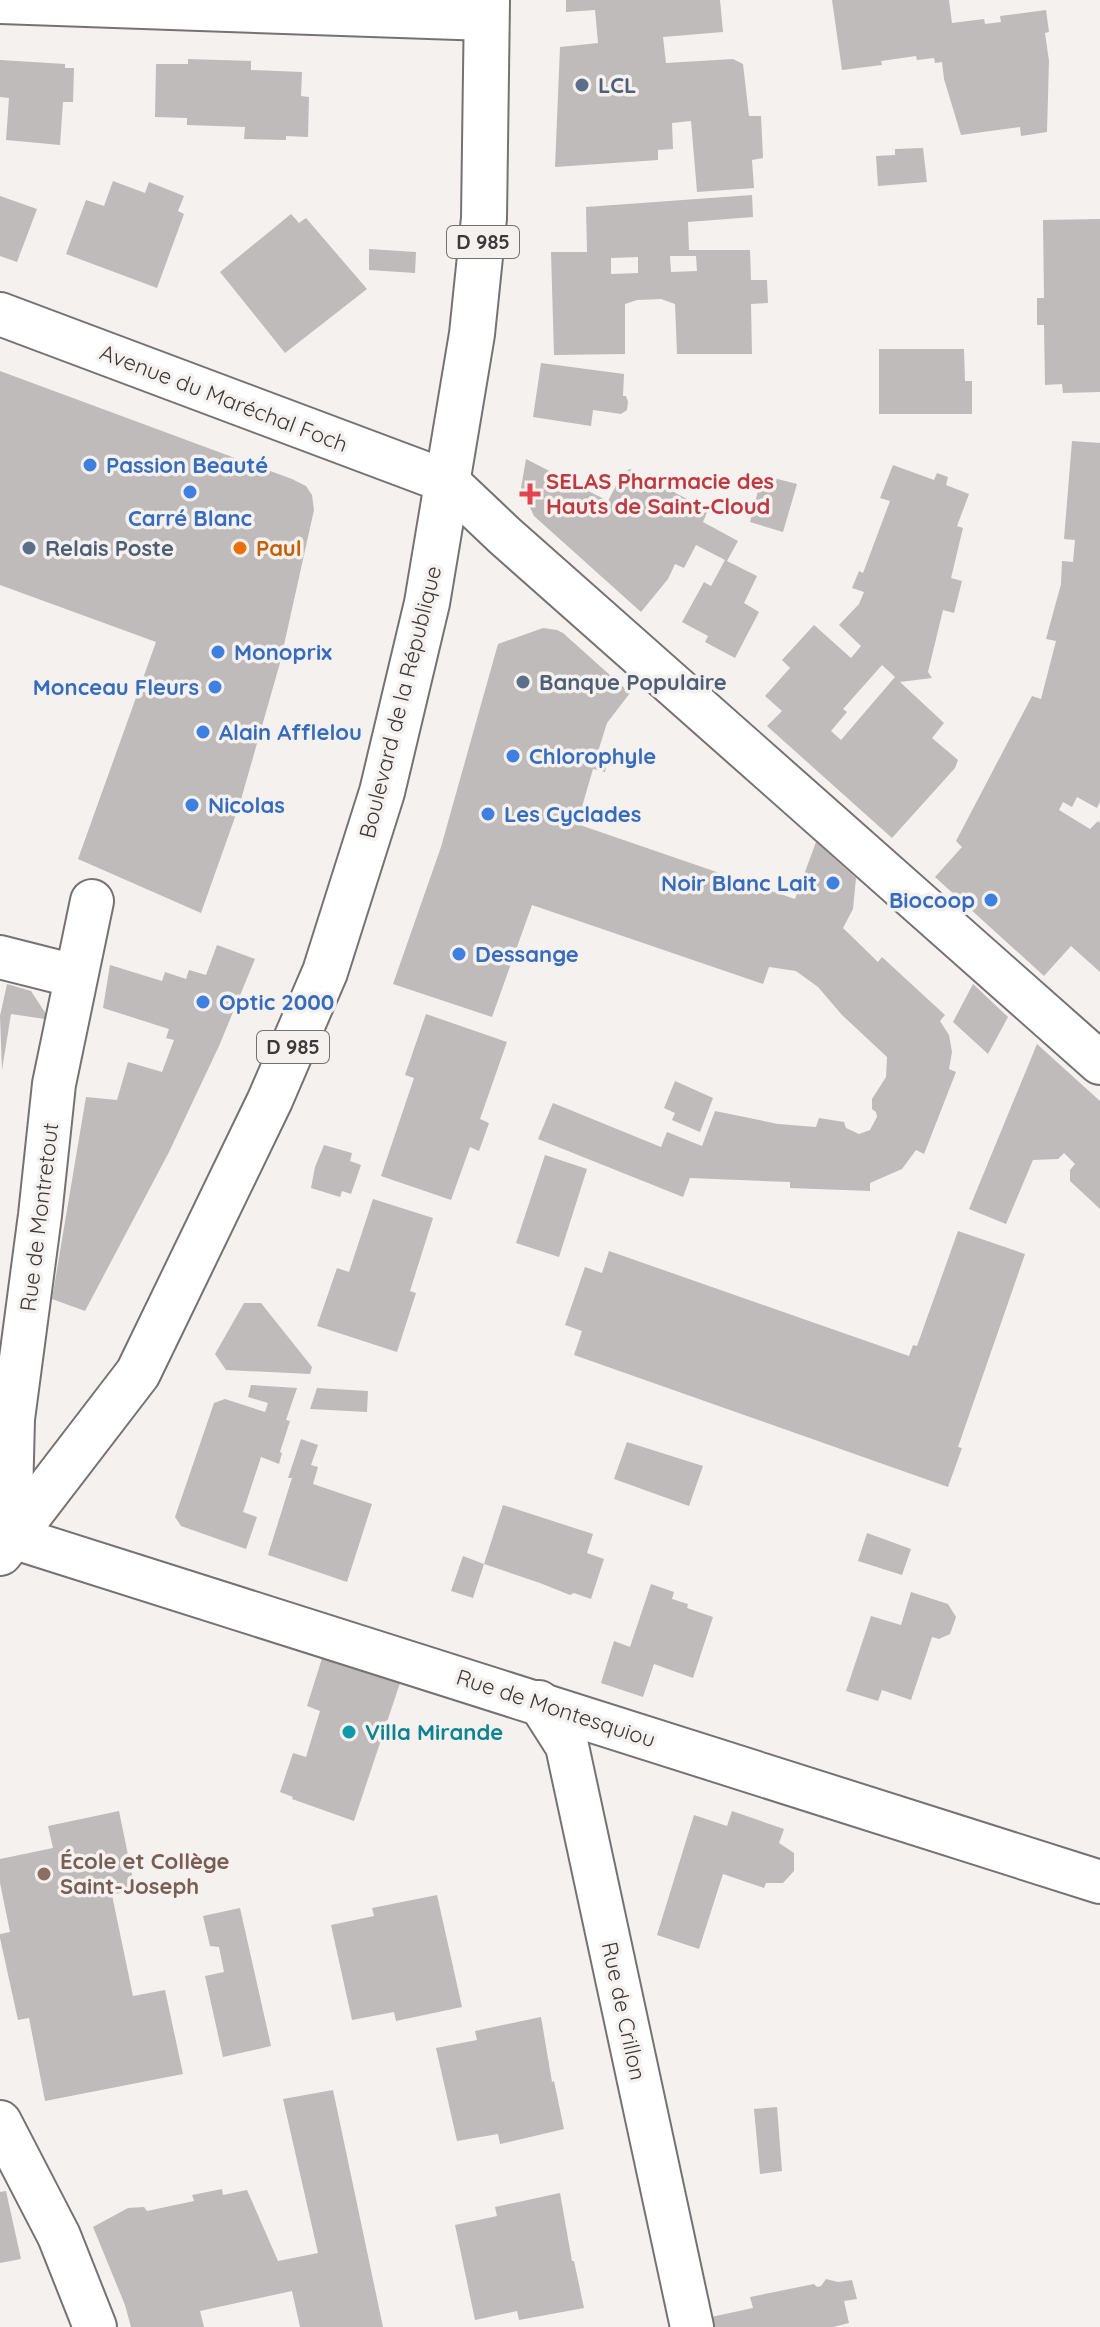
<svg xmlns="http://www.w3.org/2000/svg" width="1100" height="2327" viewBox="0 0 1100 2327" font-family="Quicksand,sans-serif">
<style>
.building{fill:#bfbbba;fill-rule:evenodd}
.lines{fill:none;stroke-linecap:round;stroke-linejoin:round}
.minor-casing{stroke:#767271;stroke-width:46}
.primary-casing{stroke:#767271;stroke-width:48}
.minor{stroke:#fff;stroke-width:42}
.primary{stroke:#fff;stroke-width:44}
.service-dot{fill:#5c6f8a;stroke:#f5f1ef;stroke-width:3}
.shop-dot{fill:#3f7fe0;stroke:#f5f1ef;stroke-width:3}
.health-dot{fill:#e0444e;stroke:#f5f1ef;stroke-width:3}
.food-dot{fill:#e8710a;stroke:#f5f1ef;stroke-width:3}
.culture-dot{fill:#0f9aa8;stroke:#f5f1ef;stroke-width:3}
.education-dot{fill:#8d6e63;stroke:#f5f1ef;stroke-width:3}
.labels{text-anchor:middle;stroke-width:7;stroke-linejoin:round;paint-order:stroke}
.shield{fill:#f5f1ef;stroke:#747170;stroke-width:2}
.shield-label{font-size:20px;font-weight:bold;fill:#3c3a39}
.service-label{font-size:22px;font-weight:bold;fill:#4e5e75;stroke:#f5f1ef;text-anchor:start}
.street-label{font-size:22px;fill:#3c3a39;stroke:#f5f1ef}
.shop-label{font-size:22px;font-weight:bold;fill:#366cbe;stroke:#f5f1ef;text-anchor:start}
.health-label{font-size:22px;font-weight:bold;fill:#be3a42;stroke:#f5f1ef;text-anchor:start}
.food-label{font-size:22px;font-weight:bold;fill:#c56008;stroke:#f5f1ef;text-anchor:start}
.culture-label{font-size:22px;font-weight:bold;fill:#0d838f;stroke:#f5f1ef;text-anchor:start}
.education-label{font-size:22px;font-weight:bold;fill:#785e54;stroke:#f5f1ef;text-anchor:start}
</style>
<rect width="100%" height="100%" fill="#f5f1ef"/>
<g class="building">
<path d="M566 0H720L723 32 663 37 666 63 733 59 743 64 749 116H761L763 158 752 160 754 188 697 192 691 121 672 123 673 149 658 150V160L555 167 560 47 598 43 595 10 566 12Z"/>
<path d="M832 0H949L952 23 984 19 985 24 1001 22 1000 16 1046 10 1049 32 1045 33 1049 61 1047 132 1021 136 1020 127 961 135 944 79 942 62 935 63 934 58 917 60 916 56 881 61 882 65 842 70Z"/>
<path d="M188 59 251 61V70L302 72 301 96 309 97 308 137 286 136V140L244 139 245 127 187 125V118L155 117 156 64H188Z"/>
<path d="M0 60 65 64V68H74L73 102H63L60 145 6 140 9 98 0 97Z"/>
<path d="M923 148 927 182 878 186 876 156 895 155V149Z"/>
<path d="M113 181 145 193 149 182 184 196 178 211 184 214 157 288 66 254 86 200 104 206Z"/>
<path d="M752 195 753 217 688 222 689 250H750L751 280H767L768 303 751 304 752 354H677L675 304 661 299 637 300 625 304V354L554 355 551 252H587L586 207ZM670 256H696L697 271 671 272ZM638 257V273L611 274V258Z"/>
<path d="M0 196 37 209 17 262 0 256Z"/>
<path d="M291 214 299 223 306 218 367 289 285 353 220 272Z"/>
<path d="M1100 219V392L1063 393 1062 384 1045 385 1044 325H1037V298H1044L1043 220Z"/>
<path d="M369 249 416 252 415 273 369 270Z"/>
<path d="M879 349H964L965 381H972V414H879Z"/>
<path d="M541 363 624 374 623 396H626L628 402 627 410 621 414 593 410 591 426 533 417Z"/>
<path d="M0 371 292 479 306 486 312 495 314 510 280 663 240 803 201 913 78 859 156 642 0 585Z"/>
<path d="M1072 441 1100 443V802L1097 808 1077 797 1072 807 1063 802 1059 810 1090 829 1098 821 1100 823V972L1071 946 1044 976 935 877 962 847 956 841 1032 696 1041 699 1056 641 1046 639 1061 584 1062 561 1073 562 1075 540 1064 539Z"/>
<path d="M526 459 608 501 623 472 630 469 708 510 703 522 738 541 727 561 757 576 744 603 759 612 735 658 705 642 708 636 682 622 704 582 711 586 725 560 696 545 684 568 675 564 668 579 641 612 534 516 521 488Z"/>
<path d="M893 465 934 480 937 473 948 477 946 485 969 494 957 526 963 528 951 578 962 581 954 613 943 610 928 672 932 678 900 682 944 723 932 738 958 760 955 768 892 838 767 726 782 711 765 696 790 668 782 660 814 625 851 658 861 646 839 625 859 604 864 592 852 588 859 571 863 573 890 501 880 498ZM882 665 895 677 841 740 831 731 847 712 843 709Z"/>
<path d="M762 475 797 484 783 532 750 522Z"/>
<path d="M543 628 557 630 563 633 630 693 607 723 596 758 608 761 605 772 593 769 577 824 795 899 816 842 856 878 853 909 843 928 878 962 882 957 945 1015 940 1021 949 1035 952 1052 949 1069 956 1072 924 1154 916 1150 902 1169 870 1183V1191L790 1188V1182L690 1178 683 1197 538 1139 553 1103 661 1147 667 1132 702 1146 715 1111 778 1124 816 1127 819 1118 844 1122 846 1128 859 1134 870 1130 877 1117 876 1112 872 1109V1099L886 1077 887 1057 842 1015 818 987 796 971 769 967 763 984 532 905 492 1017 393 984 441 847 498 644Z"/>
<path d="M217 945 255 959 219 1046 169 1152 85 1311 52 1299 86 1097 117 1100 128 1062 162 1072 174 1040 166 1038 169 1029 103 1008 110 965 162 981 165 972 186 979 189 970 206 975Z"/>
<path d="M7 984 31 991 46 1014 45 1019 11 1014 2 1070 0 1016Z"/>
<path d="M973 984 1008 1017 988 1054 953 1022Z"/>
<path d="M426 1014 507 1042 480 1119 489 1123 479 1151 470 1147 451 1200 381 1176 414 1078 405 1075Z"/>
<path d="M1037 1044 1100 1101V1209L1070 1181V1170L1075 1164 1064 1153 1058 1159 1033 1160 1006 1224 969 1209Z"/>
<path d="M675 1081 713 1098 700 1132 672 1120 675 1113 664 1108Z"/>
<path d="M324 1145 352 1153 350 1161 361 1165 351 1194 342 1191 340 1197 311 1188 315 1167Z"/>
<path d="M545 1155 587 1169 559 1257 516 1243Z"/>
<path d="M373 1199 433 1218 410 1291 416 1293 397 1352 317 1326 337 1268 349 1272Z"/>
<path d="M958 1231 1025 1254 958 1447 962 1448 948 1487 574 1355 582 1331 565 1325 585 1267 602 1273 609 1251 909 1356 913 1345 917 1346Z"/>
<path d="M244 1303H261L312 1367 310 1374 226 1370 215 1354Z"/>
<path d="M251 1385 297 1388 286 1420 290 1421 280 1452 282 1453 279 1464 261 1457 243 1512 257 1517 246 1549 181 1526 175 1517 214 1403 225 1399 265 1412 268 1403 248 1397Z"/>
<path d="M317 1388 368 1391 367 1412 310 1409Z"/>
<path d="M301 1439 318 1445 311 1465 318 1467 313 1484 372 1504 347 1582 268 1555 292 1478H288Z"/>
<path d="M627 1442 703 1466 689 1506 614 1479Z"/>
<path d="M503 1505 593 1534 587 1553 604 1559 591 1599 574 1593 570 1595 540 1583 484 1564 473 1598 451 1591 463 1556 484 1564Z"/>
<path d="M867 1533 911 1549 902 1575 858 1561Z"/>
<path d="M651 1584 674 1592 672 1599 688 1604 687 1608 713 1617 693 1678 654 1664 643 1697 601 1683 614 1641 630 1647Z"/>
<path d="M911 1592 948 1604 956 1617 950 1634 939 1639 932 1637 911 1700 882 1690 878 1701 846 1691 871 1616 901 1625Z"/>
<path d="M324 1652 402 1677 354 1821 292 1799 293 1797 280 1792 293 1753 306 1757 320 1711 307 1706Z"/>
<path d="M119 1811 135 1889 112 1895 133 1996 165 1990 183 2074 45 2101 29 2018 18 2020 0 1938V1934L10 1932 0 1883V1859L53 1848 48 1826Z"/>
<path d="M732 1811 784 1829 779 1843 794 1853V1871L783 1883H766L764 1888 723 1874 699 1949 657 1935 694 1815 727 1826Z"/>
<path d="M437 1895 462 2007 396 2021 394 2012 352 2020 331 1925 374 1916 372 1908Z"/>
<path d="M240 1908 271 2046 223 2057 205 1976 224 1972 219 1947 210 1946 203 1916Z"/>
<path d="M541 2017 552 2082 554 2081 564 2129 500 2144 498 2134 457 2141 436 2048 477 2040 475 2031Z"/>
<path d="M333 2090 383 2327H300L292 2291 200 2311 204 2327H131L125 2305 93 2227 128 2208 144 2207 147 2211 194 2201 192 2195 222 2189 223 2195 247 2190 278 2261 318 2253 283 2099Z"/>
<path d="M777 2107 782 2171 760 2174 754 2109Z"/>
<path d="M6 2191 21 2259 0 2263V2192Z"/>
<path d="M560 2193 572 2261H574L584 2308 519 2320 517 2311 475 2320 455 2225 497 2216 495 2207Z"/>
<path d="M826 2279 838 2282 852 2280 857 2299 844 2301 849 2323 833 2327H714L711 2317 753 2308 750 2297 814 2284 817 2287 821 2286Z"/>
</g>
<g class="lines">
<g class="minor-casing">
<g id="minor">
<path d="M0 2 487 19"/>
<path d="M0 314 448 482 505 536 1100 1063"/>
<path d="M0 957 75 976"/>
<path d="M0 1533 1100 1882"/>
<path d="M10 1536 13 1419 40 1215 54 1084 92 901"/>
<path d="M539 1702 567 1746 692 2327"/>
<path d="M0 2122 59 2236 95 2327"/>
</g>
</g>
<g class="primary-casing">
<path id="primary" d="M0 1553 138 1373 270 1100 325 972 382 792 427 603 472 334 484 218 487 0"/>
</g>
<use href="#minor" class="minor"/>
<use href="#primary" class="primary"/>
</g>
<g class="service-dot">
<circle cx="582" cy="85" r="8"/>
<circle cx="29" cy="548" r="8"/>
<circle cx="523" cy="682" r="8"/>
</g>
<g class="shop-dot">
<circle cx="90" cy="465" r="8"/>
<circle cx="190" cy="492" r="8"/>
<circle cx="218" cy="652" r="8"/>
<circle cx="215" cy="687" r="8"/>
<circle cx="203" cy="732" r="8"/>
<circle cx="513" cy="756" r="8"/>
<circle cx="192" cy="805" r="8"/>
<circle cx="488" cy="814" r="8"/>
<circle cx="833" cy="883" r="8"/>
<circle cx="991" cy="900" r="8"/>
<circle cx="459" cy="954" r="8"/>
<circle cx="203" cy="1002" r="8"/>
</g>
<path class="health-dot" d="M526 482h8v8h8v8h-8v8h-8v-8h-8v-8h8z"/>
<circle class="food-dot" cx="240" cy="548" r="8"/>
<circle class="culture-dot" cx="349" cy="1732" r="8"/>
<circle class="education-dot" cx="44" cy="1874" r="8"/>
<g class="labels">
<g class="shield">
<rect x="447" y="226" width="72" height="32" rx="6"/>
<rect x="257" y="1031" width="72" height="32" rx="6"/>
</g>
<g class="shield-label">
<text x="483" y="249">D 985</text>
<text x="293" y="1054">D 985</text>
</g>
<g class="service-label">
<text x="598" y="93">LCL</text>
<text x="45" y="556">Relais Poste</text>
<text x="539" y="690">Banque Populaire</text>
</g>
<g class="street-label">
<text transform="translate(224 398) rotate(21)" y="8">Avenue du Maréchal Foch</text>
<text transform="translate(400 702) rotate(-76)" y="8">Boulevard de la République</text>
<text transform="translate(39 1217) rotate(-83)" y="8">Rue de Montretout</text>
<text transform="translate(556 1708) rotate(18)" y="8">Rue de Montesquiou</text>
<text transform="translate(624 2011) rotate(78)" y="8">Rue de Crillon</text>
</g>
<g class="shop-label">
<text x="106" y="473">Passion Beauté</text>
<text x="190" y="526" text-anchor="middle">Carré Blanc</text>
<text x="234" y="660">Monoprix</text>
<text x="199" y="695" text-anchor="end">Monceau Fleurs</text>
<text x="219" y="740">Alain Afflelou</text>
<text x="529" y="764">Chlorophyle</text>
<text x="208" y="813">Nicolas</text>
<text x="504" y="822">Les Cyclades</text>
<text x="817" y="891" text-anchor="end">Noir Blanc Lait</text>
<text x="975" y="908" text-anchor="end">Biocoop</text>
<text x="475" y="962">Dessange</text>
<text x="219" y="1010">Optic 2000</text>
</g>
<g class="health-label">
<text x="546" y="489">SELAS Pharmacie des<tspan x="546" dy="25">Hauts de Saint-Cloud</tspan></text>
</g>
<g class="food-label">
<text x="256" y="556">Paul</text>
</g>
<g class="culture-label">
<text x="365" y="1740">Villa Mirande</text>
</g>
<g class="education-label">
<text x="60" y="1869">École et Collège<tspan x="60" dy="25">Saint-Joseph</tspan></text>
</g>
</g>
</svg>
